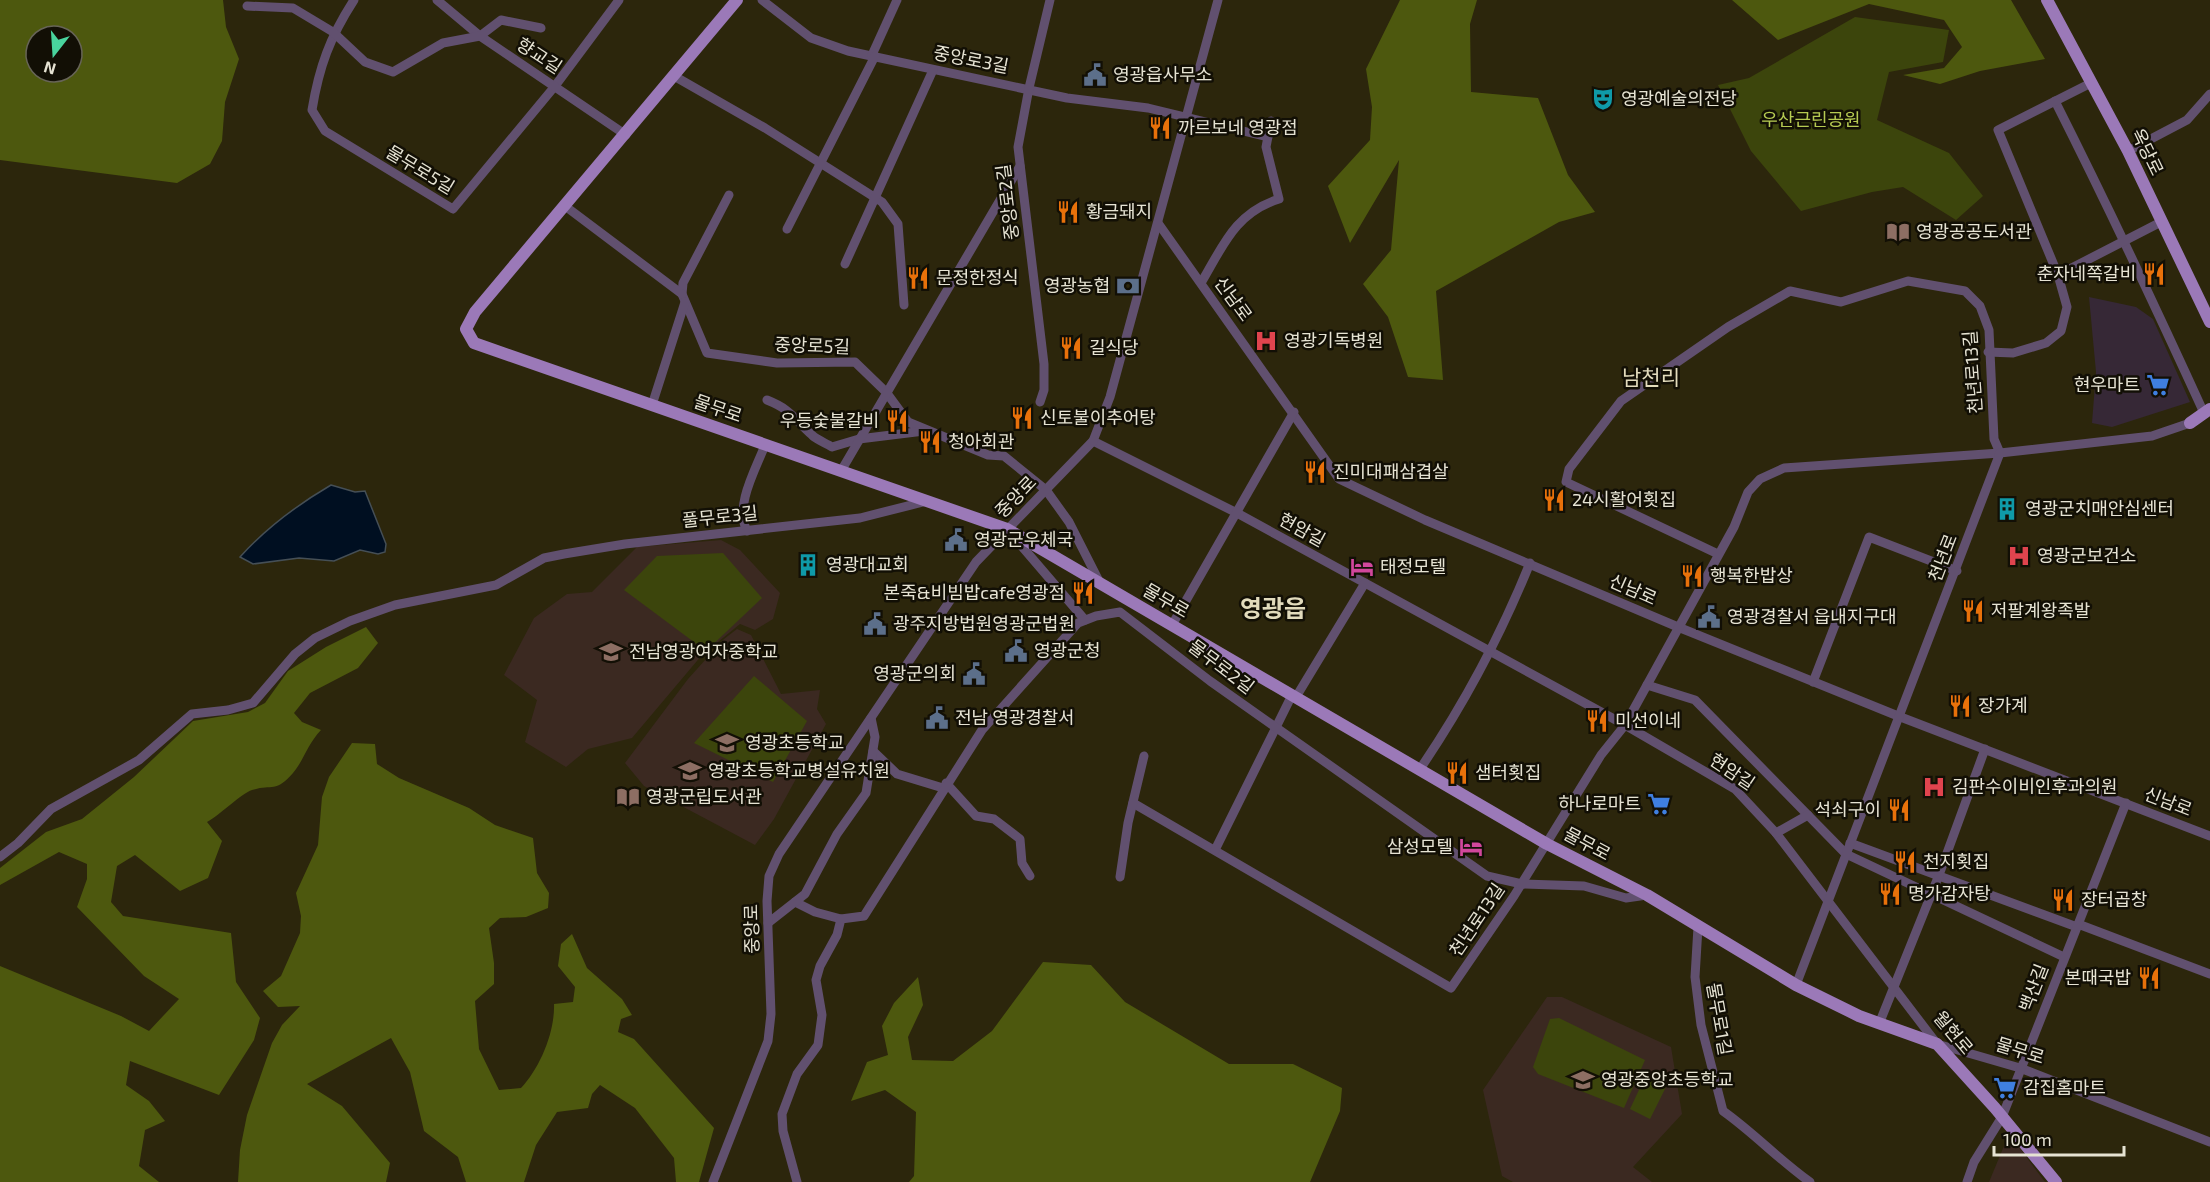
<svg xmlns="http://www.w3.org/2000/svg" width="2210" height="1182" viewBox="0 0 2210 1182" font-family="'Exo 2','Noto Sans KR',sans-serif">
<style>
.commercial{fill:#362836}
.education{fill:#3b2921}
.green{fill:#3c450c}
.forest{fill:#4d580e;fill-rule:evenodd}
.water{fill:#000f21;stroke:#454f56;stroke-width:1.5}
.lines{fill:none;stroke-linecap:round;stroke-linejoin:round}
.minor{stroke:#61506f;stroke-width:9}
.major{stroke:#9b79b8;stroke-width:12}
.labels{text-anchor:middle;stroke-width:5;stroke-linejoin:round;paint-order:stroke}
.street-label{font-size:18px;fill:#e6e3d3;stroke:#120f05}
.poi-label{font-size:18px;fill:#e6e3d3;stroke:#120f05;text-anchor:start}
.park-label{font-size:18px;fill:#b6cb52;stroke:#120f05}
.quarter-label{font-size:21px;fill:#e2dbbc;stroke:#120f05}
.district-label{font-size:24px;font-weight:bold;fill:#e2dbbc;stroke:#120f05}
</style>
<rect width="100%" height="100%" fill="#2c260c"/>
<path class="commercial" d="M2089 297 2136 307 2153 319 2190 402 2112 427 2092 423 2096 372Z"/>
<g class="education">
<path d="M721 540 740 550 780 593 773 619 755 630 740 624 702 655 632 738 588 749 566 767 525 742 537 700 504 675 534 618 567 594 592 592 637 547Z"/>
<path d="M737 629 751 635 781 694 820 690 817 709 826 724 774 819 755 845 644 786 625 763 688 679 724 639Z"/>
<path d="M1547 997H1562L1671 1047 1682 1114 1633 1167 1652 1182H1513L1502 1176 1483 1090Z"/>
<path d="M2009 1134 2045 1182H1989Z"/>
</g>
<g class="green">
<path d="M1855 17 1949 30 1943 62 1889 72 1877 120 1949 153 1983 196 1956 220 1903 187 1872 192 1801 211 1751 151 1718 85 1749 78Z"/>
<path d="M723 553 762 598 706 651 624 590 657 556Z"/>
<path d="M754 676 807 721 773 782 694 743Z"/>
<path d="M1559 1018 1645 1060 1624 1108 1538 1074 1533 1067 1550 1019Z"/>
<path d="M1645 1077 1666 1087 1650 1119 1630 1109Z"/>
</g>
<g class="forest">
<path d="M0 0H223L226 27 239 59 225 102 222 141 210 164 177 183 0 160ZM36 36H72V72H36Z"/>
<path d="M1400 0H1477L1470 24 1471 92 1538 98 1568 175 1595 212 1559 222 1436 291 1443 380 1408 377 1388 317 1363 284 1391 250 1399 160 1350 243 1328 186 1370 140 1372 107 1366 69Z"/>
<path d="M1732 0H2011L2045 59 1980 71 1940 84 1903 75 1944 68 1962 47 1944 20 1869 4 1778 40Z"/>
<path d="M366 627 378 643 358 668 310 693 294 713 302 722 321 730C307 745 304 760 293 773 276 793 271 784 252 790 242 793 220 815 207 822L222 841 208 878 180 891 135 855 117 866 111 902 123 916 231 933 236 982 260 1018 254 1040 219 1095 130 1061 126 1085 149 1101 165 1121 145 1130 139 1166 159 1182H0V966L121 1016 149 1031 179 999 144 976 77 907 87 879V864L59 852 0 885V868L46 832 82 819 134 777 193 721 248 712 265 703 288 671 326 647Z"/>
<path d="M352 743 375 744 377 764 399 778 469 808 495 825 533 838 537 873 549 893 548 908 526 917 500 918 489 928 494 963V984L475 1001 479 1049 499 1090 521 1088C540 1068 555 1032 554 1004L573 1002 575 987 558 966 561 944 572 934 587 968 622 999 632 1015 621 1019 618 1032 634 1039 714 1128 699 1182H676L674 1158 635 1108 600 1085 592 1094 588 1108 557 1112 536 1145 524 1182H466L458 1157 424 1131 410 1072 391 1038 307 1084 342 1106 390 1163 386 1182H238L240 1150 247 1115 272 1043 282 1025 300 1006 278 1007 263 991 281 976 300 933 301 916 296 893 318 845 322 797 329 777Z"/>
<path d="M1043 962 1091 965 1125 1002 1229 1064H1293L1342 1088 1340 1111 1310 1182H909L914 1176 916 1112 885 1090 851 1101 867 1062 888 1055 882 1026 894 1003 918 977 923 1005 908 1037 912 1060 953 1061 992 1031Z"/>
</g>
<path class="water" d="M331 485 355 492 365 491 386 544 385 552 378 554 360 550 334 561 299 558 253 564 240 557C267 527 297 505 331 485Z"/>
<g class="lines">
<g class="minor">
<path d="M354 0C330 37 319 67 312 110L325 131 453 209 555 86 619 0"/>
<path d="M437 0 480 36 626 135"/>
<path d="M762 0 811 38 848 51 1067 98 1148 108 1268 137"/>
<path d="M247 6 293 8 333 32 365 62 393 72 443 43 480 36 501 20 541 28"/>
<path d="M872 55 897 0"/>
<path d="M674 76 765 128 882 202 898 224 904 305"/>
<path d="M2055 101C2107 204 2156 308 2204 413"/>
<path d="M2128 151 2187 120 2210 94"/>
<path d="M729 195 683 283 682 294 707 353 777 363 855 362 886 392 908 422 988 455 1004 456 1046 490 1069 522 1100 583"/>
<path d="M565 206 682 294"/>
<path d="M1158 223 1339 479 1425 520 1678 627 1898 716 2210 836"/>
<path d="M787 229 875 56"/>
<path d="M845 264 933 70"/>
<path d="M2058 275 2161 222"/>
<path d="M1201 283C1223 246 1235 213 1279 199L1266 147 1271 121"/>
<path d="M1988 352 2013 353 2046 343 2061 331 2067 307 2058 275 1998 130 2091 83"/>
<path d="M767 400C792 410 793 418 812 435 817 440 826 443 832 447L859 439 924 431"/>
<path d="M1040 402 1044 390V364L1018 147 1029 88 1050 0"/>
<path d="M652 405 685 302"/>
<path d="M1093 441 1237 513 1625 725 1735 789 1776 833 1937 1044 2020 1068 2210 1142"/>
<path d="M841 471 1020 166"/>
<path d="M747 531C734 506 756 469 765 445"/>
<path d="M1013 536 1085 620"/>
<path d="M1172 625 1294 412"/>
<path d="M1813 682 1869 537 1957 571"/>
<path d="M1647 685 1695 700 1846 854 2064 957"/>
<path d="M1296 697 1365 583"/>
<path d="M873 751 897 774 943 788"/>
<path d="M1420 769C1465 703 1500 637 1530 563"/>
<path d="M946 783 976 816 994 819 1020 839 1022 863 1030 876"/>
<path d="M1133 803 1451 988 1514 896 1601 755 1625 725 1734 527 1748 492 1760 479 1784 468 2000 453 1994 439 1989 330 1980 306 1965 291 1908 281 1841 302 1790 291 1728 327 1621 401 1569 469 1566 482 1718 554"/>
<path d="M1776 833 1808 815"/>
<path d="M1850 843 2077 927"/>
<path d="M1215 850 1292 695"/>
<path d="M0 857 18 843 51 809 139 760 192 714 228 710 253 703 295 654 315 638 350 621 395 605 496 585 544 558 564 554 625 544 860 518 927 501"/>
<path d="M1120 877 1128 823 1144 756"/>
<path d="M795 902 815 912 841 919"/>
<path d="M768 923 805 894 837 834 866 793 875 737 871 718"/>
<path d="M2078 924 2210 974"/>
<path d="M1698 927 1695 977 1701 1025 1723 1111C1754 1133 1779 1160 1810 1182"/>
<path d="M1796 985 2000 453 2152 436 2190 423"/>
<path d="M1879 1024 1939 875 1985 749"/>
<path d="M713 1182 768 1041 771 1014 767 901 769 876 779 854 976 562 1093 441 1110 397 1218 0"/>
<path d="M797 1182 783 1131 782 1114 797 1074 818 1045 822 1015 816 980 820 966 837 935 841 919 864 916 982 730 1078 623 1096 616 1120 612 1210 681 1487 876 1522 884 1584 886 1626 898 1647 895"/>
<path d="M1967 1182 1974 1162 2002 1117 2126 803"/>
</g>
<g class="major">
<path d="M737 0 475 312 466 329 474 343 1007 529 1547 844 1647 895 1796 985 1859 1016 1937 1044 1995 1108 2056 1182"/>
<path d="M2047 0 2128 151 2210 322"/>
<path d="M2190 423 2210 409"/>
</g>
</g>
<defs>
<g id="civic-bare" transform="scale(1.8)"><path d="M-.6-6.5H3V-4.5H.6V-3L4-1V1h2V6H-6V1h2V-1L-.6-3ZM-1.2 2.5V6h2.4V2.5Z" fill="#5c6f8a" stroke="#120f05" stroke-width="2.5" paint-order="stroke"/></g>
<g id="theatre-bare" transform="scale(1.8)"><path d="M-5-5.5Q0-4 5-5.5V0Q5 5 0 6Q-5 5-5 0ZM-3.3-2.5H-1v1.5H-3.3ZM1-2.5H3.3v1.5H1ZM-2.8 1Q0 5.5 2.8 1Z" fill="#0f9aa8" stroke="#120f05" stroke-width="2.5" paint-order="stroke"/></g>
<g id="restaurant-bare" transform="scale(1.8)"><path d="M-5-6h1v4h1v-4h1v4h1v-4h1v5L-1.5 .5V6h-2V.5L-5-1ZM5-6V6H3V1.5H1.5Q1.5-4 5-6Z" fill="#e8710a" stroke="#120f05" stroke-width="2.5" paint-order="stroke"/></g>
<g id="library-bare" transform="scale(1.8)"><path d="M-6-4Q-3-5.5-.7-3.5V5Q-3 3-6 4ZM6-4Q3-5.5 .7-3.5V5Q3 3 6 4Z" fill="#8d6e63" stroke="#120f05" stroke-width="2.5" paint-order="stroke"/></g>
<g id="bank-bare" transform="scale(1.8)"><path d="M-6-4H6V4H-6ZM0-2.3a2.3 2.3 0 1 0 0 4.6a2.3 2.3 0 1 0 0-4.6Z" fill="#5c6f8a" stroke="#120f05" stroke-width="2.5" paint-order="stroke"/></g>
<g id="hospital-bare" transform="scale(1.8)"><path d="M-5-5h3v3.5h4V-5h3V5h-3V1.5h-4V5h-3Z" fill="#e0444e" stroke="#120f05" stroke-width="2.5" paint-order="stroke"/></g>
<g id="supermarket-bare" transform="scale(1.8)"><path d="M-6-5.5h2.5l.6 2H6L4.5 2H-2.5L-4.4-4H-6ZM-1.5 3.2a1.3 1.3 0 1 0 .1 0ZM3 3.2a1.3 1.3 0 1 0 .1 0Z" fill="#3f7fe0" stroke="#120f05" stroke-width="2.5" paint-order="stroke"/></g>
<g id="building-bare" transform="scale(1.8)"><path d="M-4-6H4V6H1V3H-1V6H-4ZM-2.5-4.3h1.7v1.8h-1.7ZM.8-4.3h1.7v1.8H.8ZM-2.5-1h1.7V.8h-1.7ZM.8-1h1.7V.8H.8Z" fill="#0f9aa8" stroke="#120f05" stroke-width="2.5" paint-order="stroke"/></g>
<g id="hotel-bare" transform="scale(1.8)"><path d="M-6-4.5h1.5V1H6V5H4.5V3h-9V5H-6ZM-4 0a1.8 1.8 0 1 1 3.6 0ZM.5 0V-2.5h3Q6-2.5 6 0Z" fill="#d1479c" stroke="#120f05" stroke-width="2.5" paint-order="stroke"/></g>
<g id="school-bare" transform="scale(1.8)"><path d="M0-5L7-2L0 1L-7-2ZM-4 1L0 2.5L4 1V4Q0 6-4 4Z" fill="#8d6e63" stroke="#120f05" stroke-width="2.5" paint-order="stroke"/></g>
</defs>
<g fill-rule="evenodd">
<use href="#civic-bare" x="1095" y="75"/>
<use href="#theatre-bare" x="1603" y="99"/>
<use href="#restaurant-bare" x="1160" y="128"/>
<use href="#restaurant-bare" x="1068" y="212"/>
<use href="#library-bare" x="1898" y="232"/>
<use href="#restaurant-bare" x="2154" y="274"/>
<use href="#restaurant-bare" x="918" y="278"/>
<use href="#bank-bare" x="1128" y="286"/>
<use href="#hospital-bare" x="1266" y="341"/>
<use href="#restaurant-bare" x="1071" y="348"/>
<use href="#supermarket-bare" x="2158" y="385"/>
<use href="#restaurant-bare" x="1022" y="418"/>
<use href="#restaurant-bare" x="897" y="421"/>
<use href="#restaurant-bare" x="930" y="442"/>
<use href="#restaurant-bare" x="1315" y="472"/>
<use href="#restaurant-bare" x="1554" y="500"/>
<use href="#building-bare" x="2007" y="509"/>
<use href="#civic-bare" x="956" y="540"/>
<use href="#hospital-bare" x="2019" y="556"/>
<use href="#building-bare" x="808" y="565"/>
<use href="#hotel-bare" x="1362" y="567"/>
<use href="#restaurant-bare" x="1692" y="576"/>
<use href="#restaurant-bare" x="1083" y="593"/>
<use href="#restaurant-bare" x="1973" y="611"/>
<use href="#civic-bare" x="1709" y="617"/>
<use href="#civic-bare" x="875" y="624"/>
<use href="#civic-bare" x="1016" y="651"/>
<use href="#school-bare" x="611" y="652"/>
<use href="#civic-bare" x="974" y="674"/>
<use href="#restaurant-bare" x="1960" y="706"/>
<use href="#civic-bare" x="937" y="718"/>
<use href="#restaurant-bare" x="1597" y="721"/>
<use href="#school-bare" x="727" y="743"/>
<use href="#school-bare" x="690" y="771"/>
<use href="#restaurant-bare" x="1457" y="773"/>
<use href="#hospital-bare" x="1934" y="787"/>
<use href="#library-bare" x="628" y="797"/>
<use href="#supermarket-bare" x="1659" y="804"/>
<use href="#restaurant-bare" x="1899" y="810"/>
<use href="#hotel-bare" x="1471" y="847"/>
<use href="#restaurant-bare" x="1905" y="862"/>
<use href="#restaurant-bare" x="1890" y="894"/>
<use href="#restaurant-bare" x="2063" y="900"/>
<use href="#restaurant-bare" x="2149" y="978"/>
<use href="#school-bare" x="1583" y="1080"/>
<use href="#supermarket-bare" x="2005" y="1088"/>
</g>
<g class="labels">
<g class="street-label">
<text transform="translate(539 56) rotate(33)" y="6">향교길</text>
<text transform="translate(971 60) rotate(11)" y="6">중앙로3길</text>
<text transform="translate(2147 152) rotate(64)" y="6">옥당로</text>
<text transform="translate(420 170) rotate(31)" y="6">물무로5길</text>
<text transform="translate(1008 202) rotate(-97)" y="6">중앙로2길</text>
<text transform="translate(1233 299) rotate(54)" y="6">신남로</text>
<text transform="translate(812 346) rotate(2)" y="6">중앙로5길</text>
<text transform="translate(1973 372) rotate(-94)" y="6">천년로13길</text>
<text transform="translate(718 409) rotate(19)" y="6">물무로</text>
<text transform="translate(1016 497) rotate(-46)" y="6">중앙로</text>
<text transform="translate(720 517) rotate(-6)" y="6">풀무로3길</text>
<text transform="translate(1302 530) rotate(29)" y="6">현암길</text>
<text transform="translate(1943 558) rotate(-69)" y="6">천년로</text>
<text transform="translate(1633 590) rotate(24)" y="6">신남로</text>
<text transform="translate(1166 601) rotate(30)" y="6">물무로</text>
<text transform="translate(1221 667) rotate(37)" y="6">물무로2길</text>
<text transform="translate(1732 772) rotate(34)" y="6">현암길</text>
<text transform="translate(2168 802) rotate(21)" y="6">신남로</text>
<text transform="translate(1587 844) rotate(28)" y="6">물무로</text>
<text transform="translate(1477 920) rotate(-56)" y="6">천년로13길</text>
<text transform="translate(752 929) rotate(-91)" y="6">중앙로</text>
<text transform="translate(2034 988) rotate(-69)" y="6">백산길</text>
<text transform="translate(1719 1019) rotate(80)" y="6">물무로1길</text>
<text transform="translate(1953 1033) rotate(50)" y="6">월현로</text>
<text transform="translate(2020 1051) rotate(17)" y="6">물무로</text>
</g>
<g class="poi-label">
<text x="1113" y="81">영광읍사무소</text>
<text x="1621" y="105">영광예술의전당</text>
<text x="1178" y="134">까르보네 영광점</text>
<text x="1086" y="218">황금돼지</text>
<text x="1916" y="238">영광공공도서관</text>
<text x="2136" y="280" text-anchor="end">춘자네쪽갈비</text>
<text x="936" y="284">문정한정식</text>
<text x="1110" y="292" text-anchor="end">영광농협</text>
<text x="1284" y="347">영광기독병원</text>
<text x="1089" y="354">길식당</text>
<text x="2140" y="391" text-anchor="end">현우마트</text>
<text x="1040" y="424">신토불이추어탕</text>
<text x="879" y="427" text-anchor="end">우등숯불갈비</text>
<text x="948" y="448">청아회관</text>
<text x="1333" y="478">진미대패삼겹살</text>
<text x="1572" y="506">24시활어횟집</text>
<text x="2025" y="515">영광군치매안심센터</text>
<text x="974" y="546">영광군우체국</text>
<text x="2037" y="562">영광군보건소</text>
<text x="826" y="571">영광대교회</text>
<text x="1380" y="573">태정모텔</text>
<text x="1710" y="582">행복한밥상</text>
<text x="1065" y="599" text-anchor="end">본죽&amp;비빔밥cafe영광점</text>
<text x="1991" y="617">저팔계왕족발</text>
<text x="1727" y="623">영광경찰서 읍내지구대</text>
<text x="893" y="630">광주지방법원영광군법원</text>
<text x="1034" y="657">영광군청</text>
<text x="629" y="658">전남영광여자중학교</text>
<text x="956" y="680" text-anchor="end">영광군의회</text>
<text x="1978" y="712">장가계</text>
<text x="955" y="724">전남 영광경찰서</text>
<text x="1615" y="727">미선이네</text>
<text x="745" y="749">영광초등학교</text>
<text x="708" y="777">영광초등학교병설유치원</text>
<text x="1475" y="779">샘터횟집</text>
<text x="1952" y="793">김판수이비인후과의원</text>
<text x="646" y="803">영광군립도서관</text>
<text x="1641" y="810" text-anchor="end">하나로마트</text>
<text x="1881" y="816" text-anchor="end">석쇠구이</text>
<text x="1453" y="853" text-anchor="end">삼성모텔</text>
<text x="1923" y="868">천지횟집</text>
<text x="1908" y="900">명가감자탕</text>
<text x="2081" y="906">장터곱창</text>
<text x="2131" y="984" text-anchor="end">본때국밥</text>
<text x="1601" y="1086">영광중앙초등학교</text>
<text x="2023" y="1094">감집홈마트</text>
</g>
<g class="park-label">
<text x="1811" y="126">우산근린공원</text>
</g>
<g class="quarter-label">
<text x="1651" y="385">남천리</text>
</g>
<g class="district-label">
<text x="1273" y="617">영광읍</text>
</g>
</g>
<g transform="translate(54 54) rotate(197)"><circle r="28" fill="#120f05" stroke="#676457" stroke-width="1.5"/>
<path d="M0-4.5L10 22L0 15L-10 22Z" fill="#49d49d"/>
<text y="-9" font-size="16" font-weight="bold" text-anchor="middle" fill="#e6e3d3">N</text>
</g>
<path d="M1994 1146v9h130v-9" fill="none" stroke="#e6e3d3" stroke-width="3"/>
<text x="2003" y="1146" font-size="18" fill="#e6e3d3" stroke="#120f05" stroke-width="4.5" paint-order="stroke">100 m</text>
</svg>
